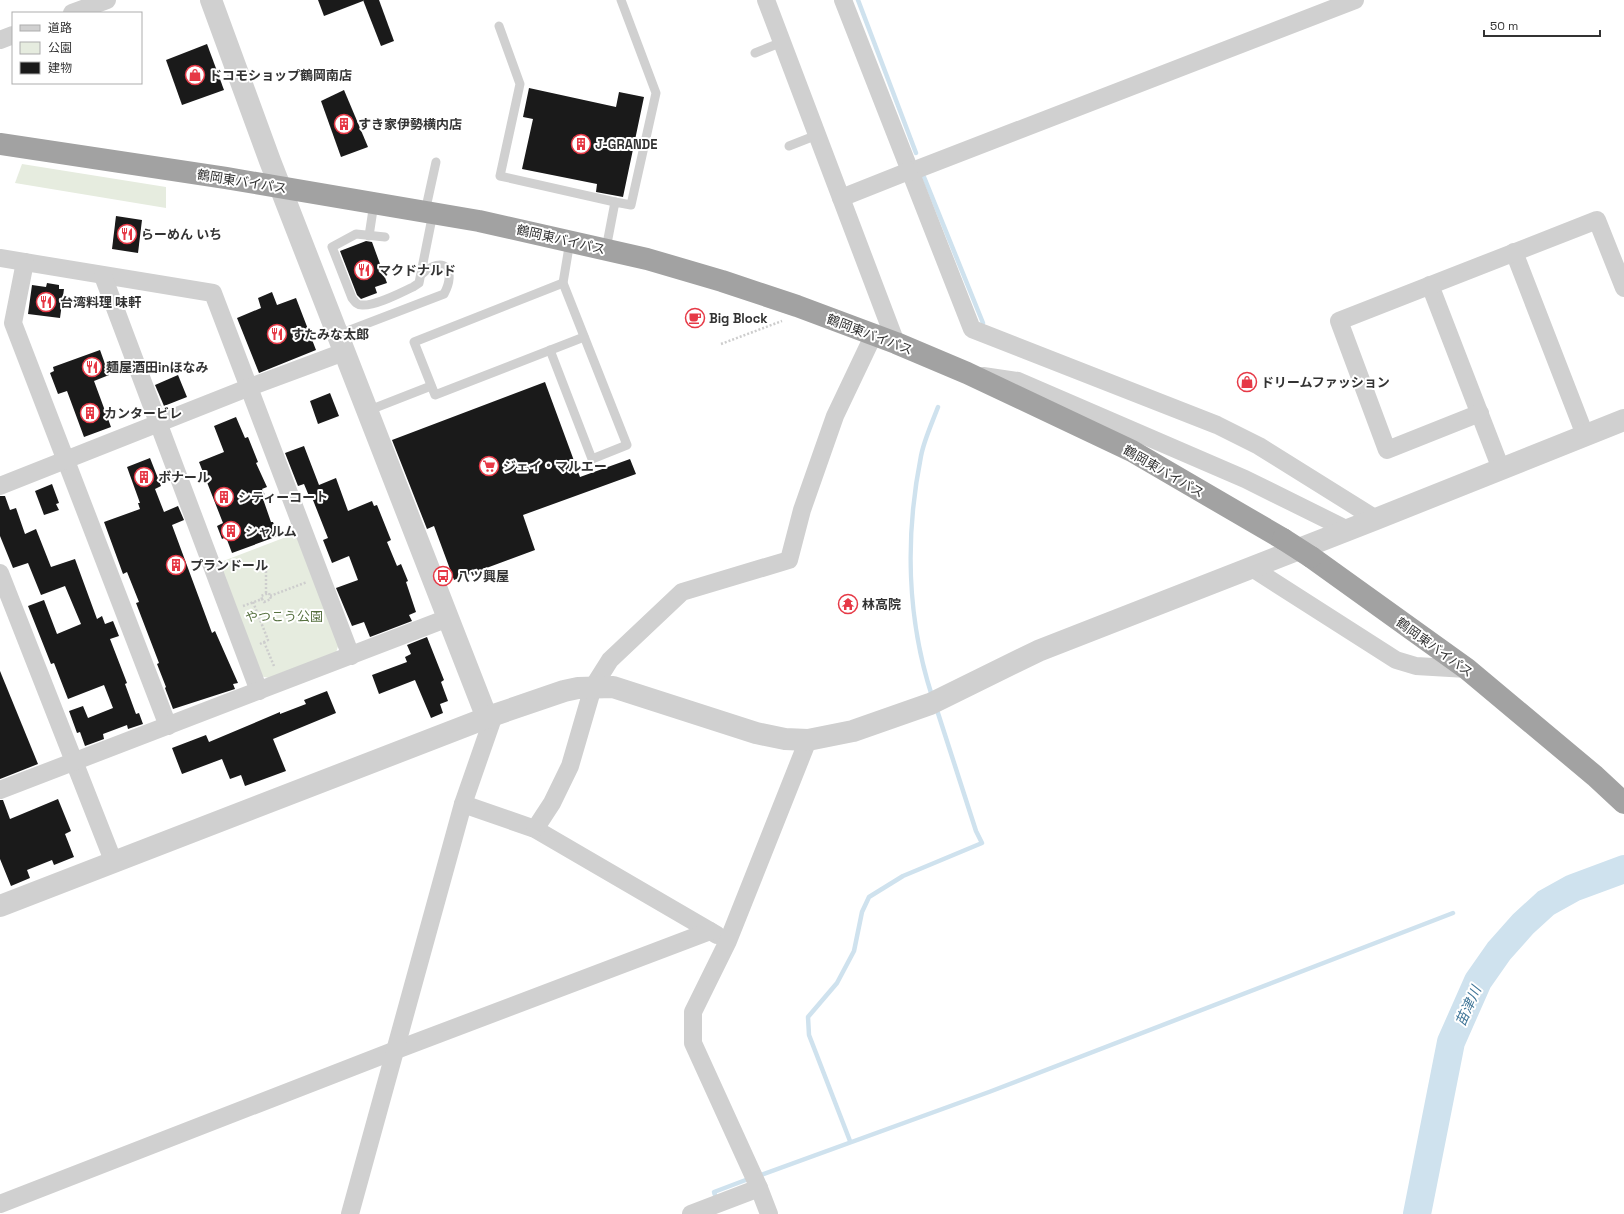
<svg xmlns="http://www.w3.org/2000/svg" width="1624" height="1214" viewBox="0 0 1624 1214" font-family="'Space Grotesk','Noto Sans JP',sans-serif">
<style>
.green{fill:#e6ecdf}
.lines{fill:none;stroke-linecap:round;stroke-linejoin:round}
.stream{stroke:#cfe2ee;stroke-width:4.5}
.river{stroke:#cfe2ee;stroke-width:28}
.building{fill:#1a1a1a}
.path{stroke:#cdcdcd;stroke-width:2.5;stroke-dasharray:2 2;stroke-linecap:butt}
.service{stroke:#d0d0d0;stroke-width:9}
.minor{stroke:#d0d0d0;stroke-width:18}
.tertiary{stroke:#d0d0d0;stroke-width:22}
.trunk{stroke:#a2a2a2;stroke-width:22}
.trunk-bridge{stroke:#a2a2a2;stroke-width:22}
.labels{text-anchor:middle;stroke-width:4;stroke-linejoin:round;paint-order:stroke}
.poi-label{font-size:13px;font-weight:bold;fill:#333;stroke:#fff;text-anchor:start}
.street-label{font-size:13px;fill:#333;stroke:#fff}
.park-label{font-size:13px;fill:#56703f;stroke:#fff}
.water-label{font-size:14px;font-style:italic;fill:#3f7597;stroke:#fff}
</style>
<rect width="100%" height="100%" fill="#fff"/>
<g class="green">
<path d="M22 164 166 187V208L15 183Z"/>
<path d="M299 532 340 640 335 656 273 679 260 676 218 563Z"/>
</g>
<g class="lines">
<g class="stream">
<path d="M858 0 916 153"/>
<path d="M924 177 983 323"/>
<path d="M932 696C907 619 905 536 921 456 924 440 932 423 938 407"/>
<path d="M850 1141 809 1035 808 1017 837 983 854 951 862 912 869 897 903 876 982 843 976 831 936 707"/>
<path d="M758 1176 989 1092 1453 913"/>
<path d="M717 1201 714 1192 751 1178"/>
</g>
<path class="river" d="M1417 1214 1451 1042 1478 981 1499 951 1523 924 1546 903 1573 888 1624 869"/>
</g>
<g class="building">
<path d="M318 0H363V1L324 16Z"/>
<path d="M363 0H379L394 41 381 46Z"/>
<path d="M207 44 224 90 182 105 166 60Z"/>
<path d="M529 88 616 107 619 92 644 97 623 197 596 192 597 184 522 169 533 119 523 117Z"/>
<path d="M344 90 368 147 341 157 321 101Z"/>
<path d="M116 216 142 220 138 253 112 249Z"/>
<path d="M366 241 372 242 387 283 375 287 377 293 361 299 357 295 340 251Z"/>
<path d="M47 283 59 285V289H64L60 318 28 314 32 285 46 287Z"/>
<path d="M272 292 277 305 296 298 316 350 259 373 237 318 261 308 258 298Z"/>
<path d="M100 350 109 375 94 381 111 427 84 437 67 391 58 394 50 373 54 371 53 367Z"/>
<path d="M178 375 187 397 164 406 155 385Z"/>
<path d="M545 382 580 477 630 459 636 474 523 515 535 550 454 580 434 526 427 529 392 440Z"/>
<path d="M330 393 339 416 318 424 310 401Z"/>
<path d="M236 417 245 438 248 437 258 462 256 463 267 487 262 489 265 495 262 496 271 522H273L278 536 232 553 226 537 222 539 217 526 223 523 199 462 224 452 214 426Z"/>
<path d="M304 446 319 485 336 478 348 511 372 501 374 506 377 505 391 540 387 542 397 566 401 564 408 581 406 582 416 612 409 615 412 621 370 637 364 622 352 626 336 588 358 580 349 556 332 563 323 540 328 538 311 495 309 496 304 484 298 486 285 453Z"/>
<path d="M150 458 161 486 155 489 164 512 178 506 184 520 172 525 212 633 215 631 238 683 233 684 235 689 173 709 165 688 166 687 157 664 159 663 136 603 139 602 127 572 123 574 104 522 140 509 138 503H140L127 467Z"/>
<path d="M52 484 59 503 56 504 59 510 44 515 35 491Z"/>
<path d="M0 496H5L10 510 16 508 25 534 36 529 51 567 75 559 97 619 102 616 105 624 113 621 119 636 110 639 127 683 125 684 136 714 139 713 143 724 128 729 127 725 103 734 104 739 85 746 80 732 77 733 69 711 83 706 88 718 113 708 104 685 68 699 54 663 51 664 28 606 44 600 57 634 81 624 65 586 41 595 28 563 13 568 0 536Z"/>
<path d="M427 637 444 680 441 682 448 701 440 704 443 713 431 718 415 680 379 694 372 675 407 662 405 657 411 654 407 645Z"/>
<path d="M0 671 38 764 0 779Z"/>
<path d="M327 691 336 713 273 739 286 771 245 786 241 775 230 779 222 759 182 774 172 748 206 735 209 742 280 712V714L306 704 304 700Z"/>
<path d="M58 799 71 831 65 834 74 857 54 865 52 860 27 870 30 878 11 886 0 859V800H3L10 819Z"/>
</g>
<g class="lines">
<g class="path">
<path d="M721 344 782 321"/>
<path d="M266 567V594"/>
<path d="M270 596 307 582"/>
<path d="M253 602 268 640 260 644"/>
<path d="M243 606 262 599 261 596 269 593 271 599 264 602 262 599"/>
<path d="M264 642 274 666 275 665"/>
</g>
<g class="service">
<path d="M499 26 520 84 500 176 615 202"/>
<path d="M755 53 782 42"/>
<path d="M789 146 817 135"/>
<path d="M425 212 436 162"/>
<path d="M369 236 374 203"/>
<path d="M385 237 356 234 332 247 352 298C355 302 357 305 362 305 376 306 400 293 413 287L419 283 433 213"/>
<path d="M606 249 615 202 631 205 656 93 621 0"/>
<path d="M563 283 414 342 435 395 584 337"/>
<path d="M337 335 444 294C457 270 444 254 422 274"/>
<path d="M550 350 592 459 627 445 563 283 570 241"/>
<path d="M367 411 431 386"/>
</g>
<g class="minor">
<path d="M766 0 896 343"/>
<path d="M843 0 972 329 1217 425 1259 446 1376 519"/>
<path d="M72 13 107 0"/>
<path d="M0 40 13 35"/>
<path d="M910 172 1355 0"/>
<path d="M841 198 909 171"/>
<path d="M1514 252 1585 435"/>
<path d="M0 258 213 293 351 656"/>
<path d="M25 262 13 323 168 726"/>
<path d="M103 276 259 691"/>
<path d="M1430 285 1501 469"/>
<path d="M983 376 1018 381 1245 479 1348 530"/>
<path d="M1480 413 1387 450 1339 321 1597 220 1624 288"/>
<path d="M0 486 250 387 344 352"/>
<path d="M1252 568 1396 660 1416 666 1467 669"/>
<path d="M0 573 114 863"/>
<path d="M0 790 448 618"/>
<path d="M463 804 535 829 717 935"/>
<path d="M535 829 552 803 570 766 593 687 610 660 682 592 789 560 802 510 835 416 874 334"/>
<path d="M0 1204 396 1050 710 931"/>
<path d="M350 1214 463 804 494 715"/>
<path d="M691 1214 759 1188"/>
<path d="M769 1214 759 1188 693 1043V1012L728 941 808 740"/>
</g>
<g class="tertiary">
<path d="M211 0 270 161 487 718"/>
<path d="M0 906 494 715 564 691 578 688 613 687 756 733 785 739 808 740 853 731 930 704 1038 651 1376 519 1624 420"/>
</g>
<g class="trunk">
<path d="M0 144 226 178 479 221 647 259 722 281 797 306 896 343 967 373 1132 451 1283 539"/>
<path d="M1311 557 1467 669 1595 776 1624 803"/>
</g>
<path class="trunk-bridge" d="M1283 539 1311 557"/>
</g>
<defs>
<g id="shop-ring" transform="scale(1)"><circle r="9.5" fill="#fff" stroke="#e63946" stroke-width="1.5"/><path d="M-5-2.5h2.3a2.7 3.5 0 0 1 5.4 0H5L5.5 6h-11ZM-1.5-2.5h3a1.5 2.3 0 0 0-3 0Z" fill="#e63946"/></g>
<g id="building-ring" transform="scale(1)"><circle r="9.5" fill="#fff" stroke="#e63946" stroke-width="1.5"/><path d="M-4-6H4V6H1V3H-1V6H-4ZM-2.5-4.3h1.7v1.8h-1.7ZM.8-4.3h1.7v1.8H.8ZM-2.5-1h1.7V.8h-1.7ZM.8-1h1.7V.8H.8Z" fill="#e63946"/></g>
<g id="restaurant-ring" transform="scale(1)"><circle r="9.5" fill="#fff" stroke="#e63946" stroke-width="1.5"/><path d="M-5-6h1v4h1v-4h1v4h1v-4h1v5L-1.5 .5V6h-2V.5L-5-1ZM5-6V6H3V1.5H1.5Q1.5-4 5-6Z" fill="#e63946"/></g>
<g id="cafe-ring" transform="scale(1)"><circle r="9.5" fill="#fff" stroke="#e63946" stroke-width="1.5"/><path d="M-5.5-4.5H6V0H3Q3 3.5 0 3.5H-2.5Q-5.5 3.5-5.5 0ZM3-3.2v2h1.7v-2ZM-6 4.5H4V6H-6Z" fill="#e63946"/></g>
<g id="supermarket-ring" transform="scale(1)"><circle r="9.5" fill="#fff" stroke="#e63946" stroke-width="1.5"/><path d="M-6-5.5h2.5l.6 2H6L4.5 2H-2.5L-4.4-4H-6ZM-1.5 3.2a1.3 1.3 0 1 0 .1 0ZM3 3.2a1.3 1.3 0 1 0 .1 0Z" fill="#e63946"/></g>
<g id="bus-ring" transform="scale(1)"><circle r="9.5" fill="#fff" stroke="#e63946" stroke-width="1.5"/><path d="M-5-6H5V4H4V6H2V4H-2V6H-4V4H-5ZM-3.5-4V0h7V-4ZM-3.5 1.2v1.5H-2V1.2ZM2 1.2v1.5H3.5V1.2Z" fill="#e63946"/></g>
<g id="temple-ring" transform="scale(1)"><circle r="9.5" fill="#fff" stroke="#e63946" stroke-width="1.5"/><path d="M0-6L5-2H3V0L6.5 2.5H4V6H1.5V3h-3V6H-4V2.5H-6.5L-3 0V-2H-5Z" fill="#e63946"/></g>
</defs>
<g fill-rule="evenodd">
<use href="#shop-ring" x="195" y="75"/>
<use href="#building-ring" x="344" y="124"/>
<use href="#building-ring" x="581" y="144"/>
<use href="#restaurant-ring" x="127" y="234"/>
<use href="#restaurant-ring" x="364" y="270"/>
<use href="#restaurant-ring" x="46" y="302"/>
<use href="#cafe-ring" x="695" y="318"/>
<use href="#restaurant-ring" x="277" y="334"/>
<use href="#restaurant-ring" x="92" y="367"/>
<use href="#shop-ring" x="1247" y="382"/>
<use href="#building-ring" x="90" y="413"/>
<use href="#supermarket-ring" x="489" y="466"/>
<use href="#building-ring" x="144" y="477"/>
<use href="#building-ring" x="224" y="497"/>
<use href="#building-ring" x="231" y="531"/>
<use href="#building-ring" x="176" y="565"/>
<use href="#bus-ring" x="443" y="576"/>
<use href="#temple-ring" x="848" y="604"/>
</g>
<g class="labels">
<g class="poi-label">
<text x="209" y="80">ドコモショップ鶴岡南店</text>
<text x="358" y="129">すき家伊勢横内店</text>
<text x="595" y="149">J-GRANDE</text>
<text x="141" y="239">らーめん いち</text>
<text x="378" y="275">マクドナルド</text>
<text x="60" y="307">台湾料理 味軒</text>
<text x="709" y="323">Big Block</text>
<text x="291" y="339">すたみな太郎</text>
<text x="106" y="372">麺屋酒田inほなみ</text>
<text x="1261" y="387">ドリームファッション</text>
<text x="104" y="418">カンタービレ</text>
<text x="503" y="471">ジェイ・マルエー</text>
<text x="158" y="482">ボナール</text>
<text x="238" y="502">シティーコート</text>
<text x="245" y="536">シャルム</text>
<text x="190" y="570">プランドール</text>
<text x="457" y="581">八ツ興屋</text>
<text x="862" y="609">林高院</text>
</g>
<g class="street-label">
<text transform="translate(242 181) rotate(9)" y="5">鶴岡東バイパス</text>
<text transform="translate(561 239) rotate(13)" y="5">鶴岡東バイパス</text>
<text transform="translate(870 334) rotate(21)" y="5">鶴岡東バイパス</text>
<text transform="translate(1164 471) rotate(30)" y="5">鶴岡東バイパス</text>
<text transform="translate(1435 647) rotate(36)" y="5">鶴岡東バイパス</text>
</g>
<g class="park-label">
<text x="284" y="621">やつこう公園</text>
</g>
<g class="water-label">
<text transform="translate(1468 1006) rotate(-66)" y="5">苗津川</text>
</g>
</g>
<rect x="12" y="12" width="130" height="72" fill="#ffffff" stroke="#adadad"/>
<rect x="20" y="25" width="20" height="6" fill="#d0d0d0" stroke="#adadad"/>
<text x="48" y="32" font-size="12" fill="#333333">道路</text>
<rect x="20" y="42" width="20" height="12" fill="#e6ecdf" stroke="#adadad"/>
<text x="48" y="52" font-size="12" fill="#333333">公園</text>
<rect x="20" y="62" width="20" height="12" fill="#1a1a1a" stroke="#adadad"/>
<text x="48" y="72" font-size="12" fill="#333333">建物</text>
<path d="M1484 30v6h116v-6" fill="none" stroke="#333333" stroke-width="2"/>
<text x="1490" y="30" font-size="12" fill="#333333" stroke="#ffffff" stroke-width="3" paint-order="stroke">50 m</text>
</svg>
